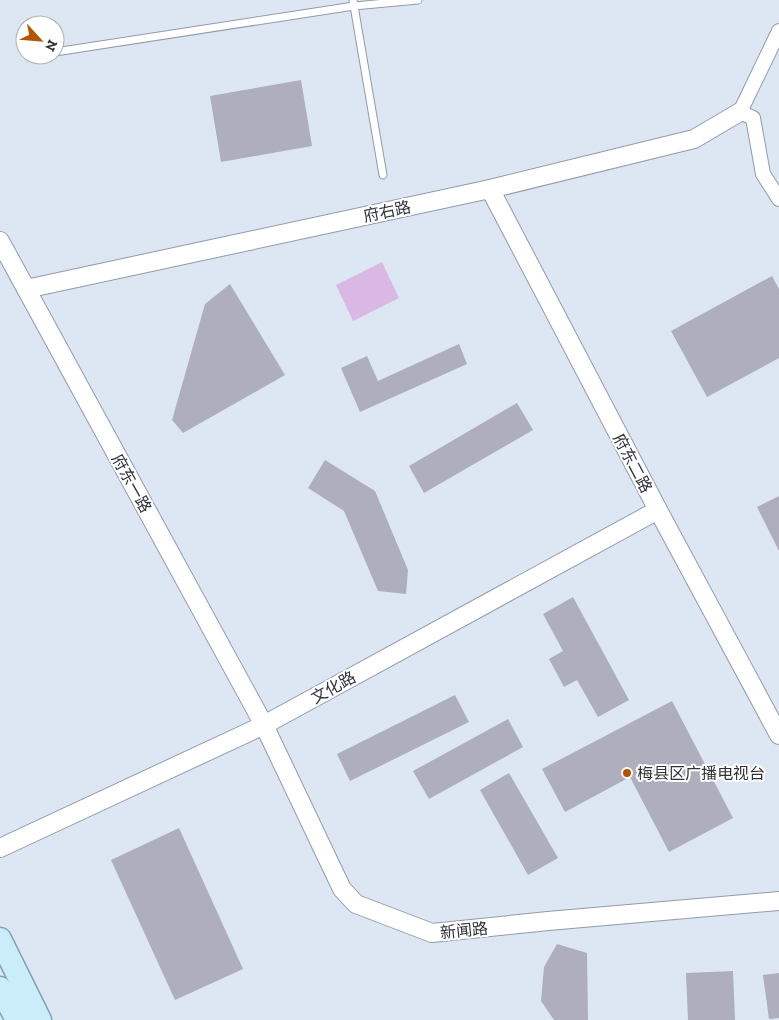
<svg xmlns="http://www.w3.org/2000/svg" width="779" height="1020" viewBox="0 0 779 1020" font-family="'Zilla Slab','Noto Sans SC',serif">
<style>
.green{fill:#d9b9e4}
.building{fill:#aeaebd}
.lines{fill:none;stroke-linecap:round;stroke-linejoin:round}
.service-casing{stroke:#929ba7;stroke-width:9}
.minor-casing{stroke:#929ba7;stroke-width:16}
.tertiary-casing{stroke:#929ba7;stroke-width:20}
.primary-casing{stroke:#7ea4b4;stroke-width:25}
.service{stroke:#fff;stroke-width:7}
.minor{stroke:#fff;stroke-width:14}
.tertiary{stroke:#fff;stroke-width:18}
.primary{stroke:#cbedfa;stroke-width:22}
.poi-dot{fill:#b25401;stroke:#fff;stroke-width:2}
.labels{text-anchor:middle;stroke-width:4;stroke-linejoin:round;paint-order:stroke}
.street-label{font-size:16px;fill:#2f3338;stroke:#fff}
.poi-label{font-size:16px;fill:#2f3338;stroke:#fff;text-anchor:start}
</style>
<rect width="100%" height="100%" fill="#dde7f4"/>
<path class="green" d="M382 262 399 298 353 321 336 285Z"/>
<g class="building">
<path d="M301 80 312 146 221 162 210 96Z"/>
<path d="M772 276 779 289V358L707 397 671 331Z"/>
<path d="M230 284 285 375 183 433 172 420 205 304Z"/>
<path d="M459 344 467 364 360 412 341 368 367 356 378 381Z"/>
<path d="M517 403 533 430 424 493 409 466Z"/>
<path d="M325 460 375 491 408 570 406 594 378 591 344 511 308 488Z"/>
<path d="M779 496V551L757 507Z"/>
<path d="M573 597 629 700 598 717 577 680 564 687 549 659 563 651 543 614Z"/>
<path d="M455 695 469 722 350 781 337 754Z"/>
<path d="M672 701 733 818 669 852 630 777 565 812 542 769Z"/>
<path d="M508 719 523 747 429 799 413 771Z"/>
<path d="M509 773 558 858 528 875 480 790Z"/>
<path d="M179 828 243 969 175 1000 111 860Z"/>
<path d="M557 944 587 953 588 1020H554L541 1001 544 967Z"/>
<path d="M733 971 735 1020H688L686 973Z"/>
<path d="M779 973V1018L769 1019 763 975Z"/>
</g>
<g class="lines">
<g class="service-casing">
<g id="service">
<path d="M353 0 383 175"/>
<path d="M55 52 354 6 418 0"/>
</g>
</g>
<g class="minor-casing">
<path id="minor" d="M779 31 740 112 753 118 763 174 779 199"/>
</g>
<g class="tertiary-casing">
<g id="tertiary">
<path d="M490 189 658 510 779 735"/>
<path d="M0 241 264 725 342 889 356 904 432 933 548 921 779 901"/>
<path d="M26 289 490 189 694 139 740 112"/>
<path d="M0 848 264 725 658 510"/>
</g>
</g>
<g class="primary-casing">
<g id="primary">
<path d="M0 939 40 1020"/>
<path d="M0 988 17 1020"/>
</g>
</g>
<use href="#service" class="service"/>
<use href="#minor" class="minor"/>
<use href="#tertiary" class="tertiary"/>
<use href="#primary" class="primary"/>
</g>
<circle class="poi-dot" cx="627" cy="773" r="5"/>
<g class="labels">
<g class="street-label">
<text transform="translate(387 211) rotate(-12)" y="6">府右路</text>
<text transform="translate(633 463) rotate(62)" y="6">府东二路</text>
<text transform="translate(132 483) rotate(61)" y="6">府东一路</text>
<text transform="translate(333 687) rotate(-29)" y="6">文化路</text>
<text transform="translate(464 930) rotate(-6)" y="6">新闻路</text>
</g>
<g class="poi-label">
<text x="637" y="779">梅县区广播电视台</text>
</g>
</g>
<g transform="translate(40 40) rotate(116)"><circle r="24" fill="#ffffff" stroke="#acadaf"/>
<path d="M0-4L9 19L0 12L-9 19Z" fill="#b25401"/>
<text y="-8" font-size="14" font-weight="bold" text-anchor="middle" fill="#2f3338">N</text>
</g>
</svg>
